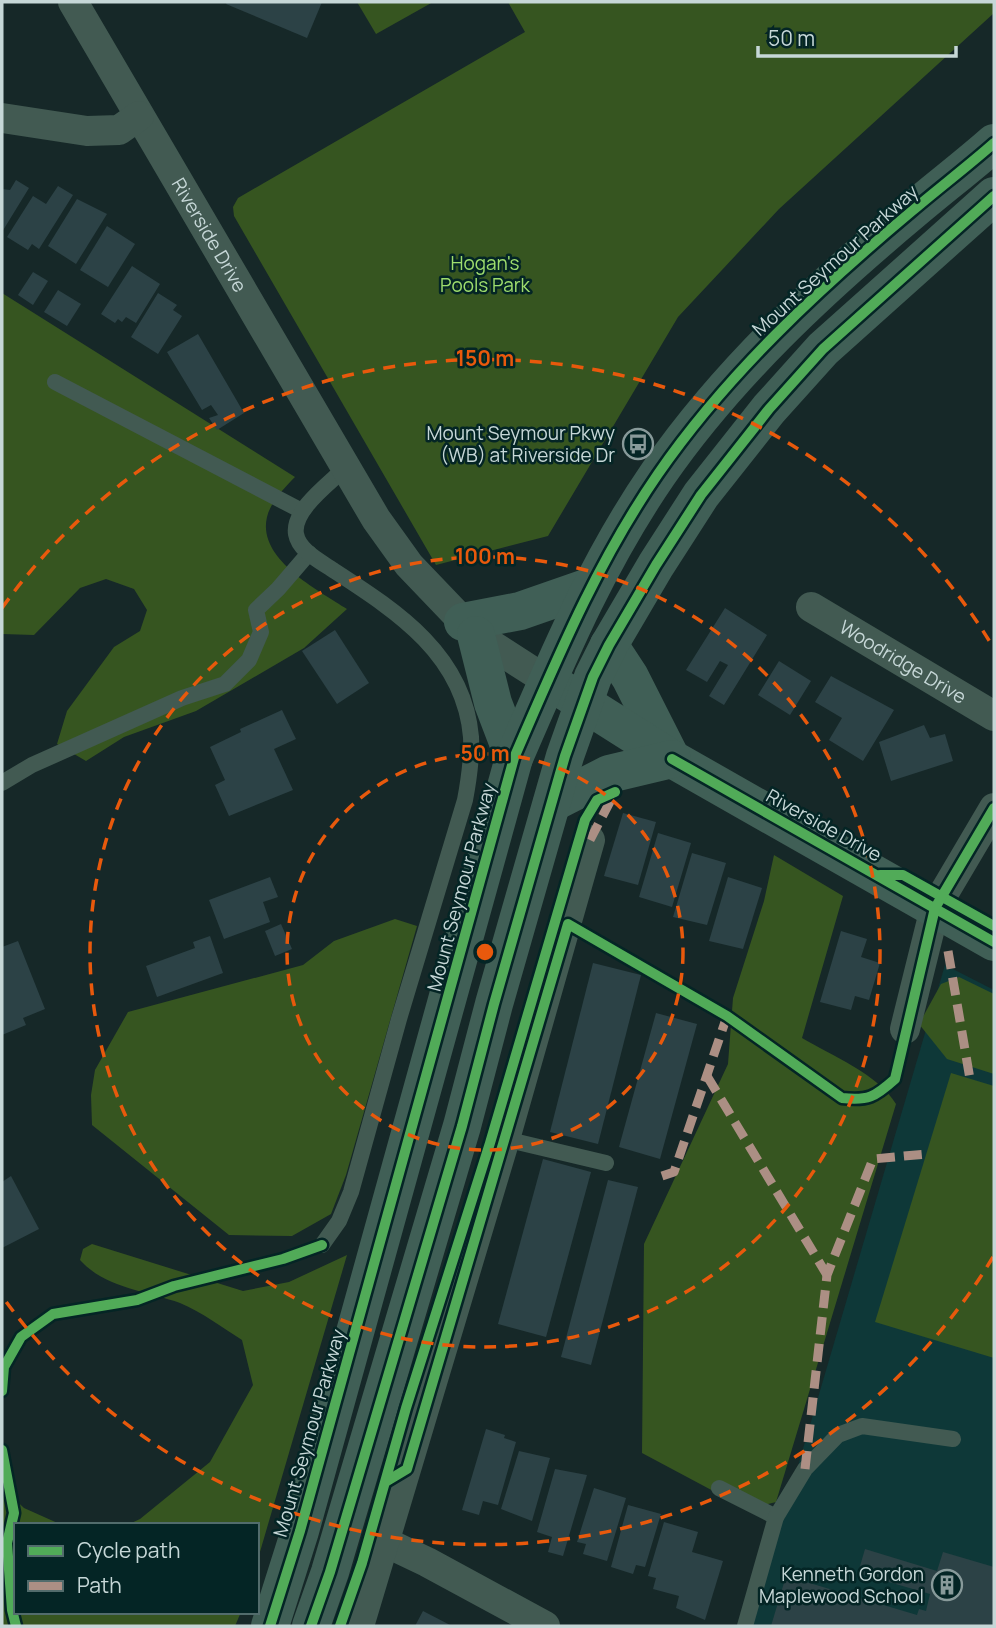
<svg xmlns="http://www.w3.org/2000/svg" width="996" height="1628" viewBox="0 0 996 1628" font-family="Manrope,sans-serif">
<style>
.built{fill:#0e3838}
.green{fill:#365520}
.building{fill:#2c4246}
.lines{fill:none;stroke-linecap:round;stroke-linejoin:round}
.path{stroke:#4b5e58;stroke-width:4.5;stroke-dasharray:3.5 5;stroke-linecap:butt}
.service{stroke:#425a52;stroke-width:16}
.minor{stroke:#425a52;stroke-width:30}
.secondary{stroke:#405f56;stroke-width:38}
.quiet{stroke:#ac8f84;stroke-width:9;stroke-dasharray:18 9;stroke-linecap:butt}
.cycleway-casing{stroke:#042525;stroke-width:15}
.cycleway{stroke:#51ab58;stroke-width:10}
.ring{fill:none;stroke:#e8590c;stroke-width:3.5;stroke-dasharray:12 9}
.labels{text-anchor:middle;stroke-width:5;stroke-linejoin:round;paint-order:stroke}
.street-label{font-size:19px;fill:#c6d7d7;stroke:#042525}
.park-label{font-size:19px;fill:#9edd6d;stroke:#042525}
.poi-label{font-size:19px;fill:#c6d7d7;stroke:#042525;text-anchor:end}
.centre{fill:#e8590c;stroke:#042525;stroke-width:3.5}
.ring-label{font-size:21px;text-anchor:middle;font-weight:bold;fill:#e8590c;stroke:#042525;stroke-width:5;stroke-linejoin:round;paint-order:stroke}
</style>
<rect width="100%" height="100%" fill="#162828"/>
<path class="built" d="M945 965 994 990V1626H751Z"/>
<g class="green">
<path d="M357 2H433L376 34Z"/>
<path d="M508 2H994V13L779 209 678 317 548 536 436 565 234 216 233 207 238 198 525 32Z"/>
<path d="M2 293 295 477C285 487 270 503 267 517 257 559 318 590 347 609L304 648 196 711 124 737 86 761 57 744 67 711 114 647 140 631 147 610 134 589 106 579 80 588 34 635 2 634Z"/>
<path d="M774 855 843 896 802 1038C831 1055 879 1075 896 1104L776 1502 747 1509 642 1453 644 1244 728 1064 733 998 764 901Z"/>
<path d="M395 919 417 926 346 1175 331 1214 292 1236 229 1235 92 1125 91 1095 95 1070 128 1012 303 965 334 941Z"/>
<path d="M959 977 994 994V1074L947 1059 919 1024 941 984Z"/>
<path d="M951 1073 994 1086V1358L875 1322Z"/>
<path d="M92 1244 243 1291 289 1282 347 1255 257 1562V1525H127L140 1519 210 1462 253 1385 242 1340C223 1328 202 1312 180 1303 147 1291 105 1288 80 1260L83 1249Z"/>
<path d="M2 1487 24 1508 62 1525H16V1612H241L235 1626H2Z"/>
</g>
<g class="building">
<path d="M227 2H322L307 38 226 4Z"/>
<path d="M16 180 29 188 2 232V189L10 190Z"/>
<path d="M58 186 73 195 39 249 32 244 28 250 7 237 33 196 46 204Z"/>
<path d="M77 199 107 214 76 264 48 246Z"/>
<path d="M107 226 135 244 108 287 80 270Z"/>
<path d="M132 266 160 284 136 323 126 317 122 322 118 319 115 323 101 314Z"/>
<path d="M33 272 48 281 33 305 18 295Z"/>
<path d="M58 290 81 304 67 326 44 312Z"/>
<path d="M158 293 177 305 173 310 182 316 158 354 131 337Z"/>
<path d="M198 334 244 413 217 430 209 418 218 415 211 405 202 410 167 352Z"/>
<path d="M725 608 767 635 724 705 709 696 728 665 720 661 707 682 686 670Z"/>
<path d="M335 630 369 683 337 704 302 651Z"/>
<path d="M779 661 811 681 790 715 758 695Z"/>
<path d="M831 676 894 710 863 761 829 740 842 718 815 702Z"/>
<path d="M282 710 296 739 274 749 293 790 229 816 215 785 225 780 210 747 241 732 240 729Z"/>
<path d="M924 725 930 738 945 734 953 761 891 781 879 742Z"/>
<path d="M623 813 656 822 638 885 604 876Z"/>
<path d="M658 833 691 843 672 907 639 897Z"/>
<path d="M692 853 726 863 707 925 673 917Z"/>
<path d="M270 877 278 897 263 902 270 922 224 939 209 900Z"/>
<path d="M728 877 762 888 743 949 709 941Z"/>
<path d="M281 924 292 949 275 956 265 931Z"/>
<path d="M841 931 867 939 861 957 880 963 869 1000 855 996 851 1010 820 1002Z"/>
<path d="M210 936 223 973 157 997 146 966 195 948 193 942Z"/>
<path d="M18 941 45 1009 23 1018 26 1025 2 1035V947Z"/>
<path d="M593 963 641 975 598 1144 550 1132Z"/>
<path d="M656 1013 697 1024 660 1159 619 1147Z"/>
<path d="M543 1159 591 1172 546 1337 498 1324Z"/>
<path d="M11 1176 39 1229 2 1248V1182Z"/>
<path d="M608 1180 638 1187 591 1365 561 1357Z"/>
<path d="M486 1429 505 1435 504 1438 516 1442 498 1505 483 1501 479 1515 462 1510Z"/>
<path d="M519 1451 550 1458 532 1521 501 1509Z"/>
<path d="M555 1469 587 1475 563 1556 548 1552 552 1537 537 1532Z"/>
<path d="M594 1488 626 1498 607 1561 583 1554 586 1544 577 1542Z"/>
<path d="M628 1505 661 1514 645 1567 636 1565 633 1574 611 1567Z"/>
<path d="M664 1522 698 1532 692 1552 723 1561 705 1620 676 1608 679 1596 653 1589 656 1578 648 1576Z"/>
<path d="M865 1549 937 1571 943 1552 994 1567V1626H771L786 1576 917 1615 919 1609 926 1611 930 1594 858 1573Z"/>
<path d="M423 1611 452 1626H415Z"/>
</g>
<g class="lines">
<path class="path" d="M2 1366 4 1367"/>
<g class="service">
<path d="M55 382 302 511"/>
<path d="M2 783 32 765 182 698 225 684 249 660 261 632 256 610 278 589 309 553"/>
<path d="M505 1139 606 1163"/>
<path d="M322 1245 339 1221 351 1192 399 1019 465 800C469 779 472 758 471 737 464 654 396 611 333 570 320 561 299 551 296 534 292 510 330 483 345 468"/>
<path d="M719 1488 776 1517"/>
<path d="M745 1626 776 1517 805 1469 838 1435 862 1426 953 1439"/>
</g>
<g class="minor">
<path id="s1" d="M73 2 376 519 409 565 476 635 546 680"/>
<path d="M2 118 87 131 119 130 139 116"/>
<path id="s2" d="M811 607 994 716"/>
<path d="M905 1029 935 908 994 808"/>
<path d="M385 1542 427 1562 545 1626"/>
<path d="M359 1626 505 1139 590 840"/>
</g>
<g class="secondary">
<path d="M463 622 520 611 589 587"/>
<path d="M476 635 493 703 514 758"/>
<path d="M609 645 630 677 671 758"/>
<path d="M563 690 672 759 994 942"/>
<path d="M552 803 609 774 672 759"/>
<path d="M270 1626 300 1531 514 758C557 659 596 564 658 474 727 374 820 288 912 211 939 188 968 166 994 143"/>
<path d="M311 1626 330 1572 462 1126 494 1004 565 756 593 677 609 645 656 565 701 495 769 409 823 349 994 196"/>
</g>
<g class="quiet">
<path d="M590 840 615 792"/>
<path d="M948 951 970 1079"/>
<path d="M707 1076 827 1275"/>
<path d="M662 1176 674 1172 727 1016"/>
<path d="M805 1469 827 1275 873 1159 926 1154"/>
</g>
<g class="cycleway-casing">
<g id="cycleway">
<path d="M672 759 994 942"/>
<path d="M880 875H903L994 926"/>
<path d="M2 1391 4 1367 21 1337 53 1314 137 1300 174 1286 283 1259 322 1245"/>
<path d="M2 1450 14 1513 7 1543 12 1610 16 1626"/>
<path d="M387 1481 407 1469 568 924 727 1016 842 1098C868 1101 875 1097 895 1079L935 908 994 808"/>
<path d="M270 1626 300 1531 514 758C557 659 596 564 658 474 727 374 820 288 912 211 939 188 968 166 994 143"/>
<path d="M311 1626 330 1572 462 1126 494 1004 565 756 593 677 609 645 656 565 701 495 769 409 823 349 994 196"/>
<path d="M340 1626 362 1563 406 1408 490 1143 577 847 585 820 597 800 615 792"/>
</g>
</g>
<use href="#cycleway" class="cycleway"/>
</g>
<g class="ring">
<circle cx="485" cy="952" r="198"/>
<circle cx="485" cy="952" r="395"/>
<path d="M993 1257A593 593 0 0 1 2 1296M2 608A593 593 0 0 1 993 647"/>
</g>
<defs>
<g id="bus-ring" transform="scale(1.575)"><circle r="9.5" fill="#042525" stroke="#889a9a" stroke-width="1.5"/><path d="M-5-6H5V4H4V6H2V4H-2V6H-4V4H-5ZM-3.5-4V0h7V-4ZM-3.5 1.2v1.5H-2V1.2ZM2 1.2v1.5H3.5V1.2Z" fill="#889a9a"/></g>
<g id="building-ring" transform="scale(1.575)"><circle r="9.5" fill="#042525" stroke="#889a9a" stroke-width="1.5"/><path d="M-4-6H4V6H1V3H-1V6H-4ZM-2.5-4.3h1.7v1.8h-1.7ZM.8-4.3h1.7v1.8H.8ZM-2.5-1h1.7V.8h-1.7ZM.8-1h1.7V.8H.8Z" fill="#889a9a"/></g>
</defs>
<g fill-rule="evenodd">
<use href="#bus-ring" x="638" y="444"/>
<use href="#building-ring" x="947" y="1585"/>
</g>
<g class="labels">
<g class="street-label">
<text dy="7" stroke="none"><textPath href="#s1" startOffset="270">Riverside Drive</textPath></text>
<text transform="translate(835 260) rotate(-42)" y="7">Mount Seymour Parkway</text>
<text dy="7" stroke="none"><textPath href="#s2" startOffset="107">Woodridge Drive</textPath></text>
<text transform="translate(824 825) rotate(29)" y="7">Riverside Drive</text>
<text transform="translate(461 887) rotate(-75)" y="7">Mount Seymour Parkway</text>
<text transform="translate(309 1433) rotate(-74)" y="7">Mount Seymour Parkway</text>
</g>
<g class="park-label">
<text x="485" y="270">Hogan's<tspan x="485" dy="22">Pools Park</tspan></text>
</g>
<g class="poi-label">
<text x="615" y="440">Mount Seymour Pkwy<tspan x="615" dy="22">(WB) at Riverside Dr</tspan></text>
<text x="924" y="1581">Kenneth Gordon<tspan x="924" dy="22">Maplewood School</tspan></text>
</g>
</g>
<circle cx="485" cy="952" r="10" class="centre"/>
<g class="ring-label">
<text x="485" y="366">150 m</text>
<text x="485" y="564">100 m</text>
<text x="485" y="761">50 m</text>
</g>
<rect width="996" height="1628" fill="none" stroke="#c6d7d7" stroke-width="7"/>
<rect x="14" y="1523" width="245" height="91" fill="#042525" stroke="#526c6c" stroke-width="2"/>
<rect x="28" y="1546" width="35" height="10" fill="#51ab58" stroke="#526c6c" stroke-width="2"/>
<text x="77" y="1558" font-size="21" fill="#c6d7d7">Cycle path</text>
<rect x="28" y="1581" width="35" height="10" fill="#ac8f84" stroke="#526c6c" stroke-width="2"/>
<text x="77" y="1593" font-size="21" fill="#c6d7d7">Path</text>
<path d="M758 46v10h198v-10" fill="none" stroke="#c6d7d7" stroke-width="3.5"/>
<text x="768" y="46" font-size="21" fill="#c6d7d7" stroke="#042525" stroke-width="5" paint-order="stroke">50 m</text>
</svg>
